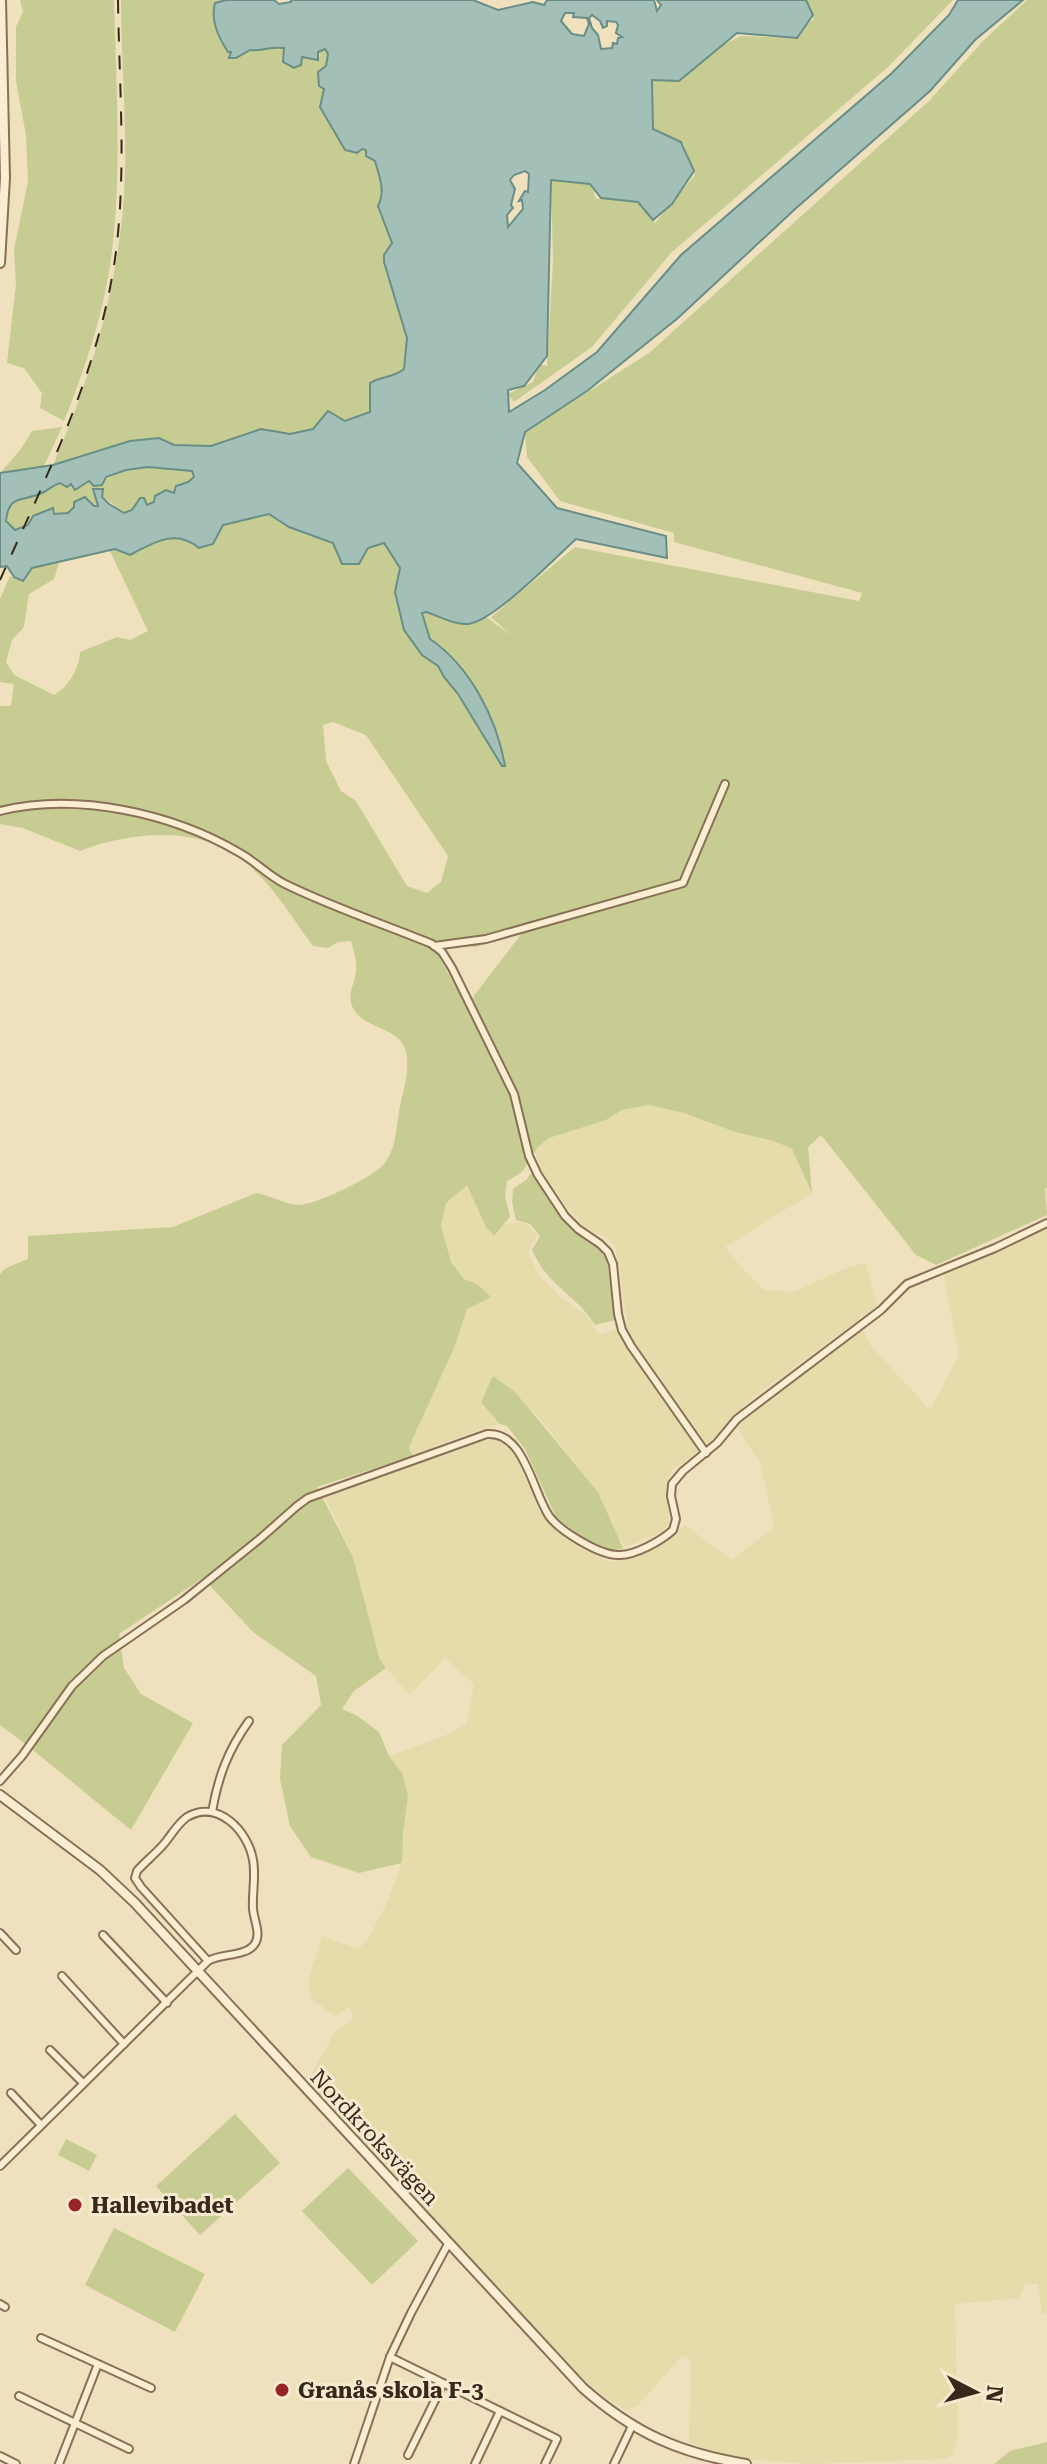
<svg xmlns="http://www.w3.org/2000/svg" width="1047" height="2464" viewBox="0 0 1047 2464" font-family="'Roboto Serif',serif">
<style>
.farmland{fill:#e5dbab}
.green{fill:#c7cd92;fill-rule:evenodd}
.water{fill:#a2c0b7;stroke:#698e85;stroke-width:2;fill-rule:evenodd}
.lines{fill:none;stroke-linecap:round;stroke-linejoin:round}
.minor-casing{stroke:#887056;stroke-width:10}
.tertiary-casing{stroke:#887056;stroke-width:12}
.minor{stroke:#faedd1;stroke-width:6}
.tertiary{stroke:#faedd1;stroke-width:8}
.rail{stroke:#37281c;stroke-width:2;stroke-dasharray:14 14;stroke-linecap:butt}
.poi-dot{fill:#982526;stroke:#f6eace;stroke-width:3}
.labels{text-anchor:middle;stroke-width:6;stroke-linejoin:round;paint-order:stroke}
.street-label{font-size:22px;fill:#37281c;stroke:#f6eace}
.poi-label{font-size:22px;font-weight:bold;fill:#37281c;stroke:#f6eace;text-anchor:start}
</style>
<rect width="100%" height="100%" fill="#efe0be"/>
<g class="farmland">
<path d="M649 1105 684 1113 734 1132 774 1141 793 1150 812 1193 725 1247 745 1272 764 1290 794 1292 844 1269 866 1263 877 1306 752 1398 699 1453 673 1469 666 1484 669 1524 663 1531 626 1547 618 1537 598 1492 545 1425 516 1393 482 1402 500 1424 475 1431 414 1454 409 1447 454 1348 467 1308 477 1302V1284L464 1279 451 1262 441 1226 446 1203 467 1184 486 1227 494 1235 505 1225 515 1222 527 1224 537 1235 528 1251 538 1274 561 1297 587 1316 599 1335 628 1325 616 1249 609 1239 585 1227 568 1209 542 1172 536 1154 538 1147 549 1138 606 1120 622 1110Z"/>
<path d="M1047 1225V2313H1042L1038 2284H1026L1018 2298 955 2304 958 2437 953 2455 945 2459 807 2464 745 2459 713 2452 689 2442 691 2364 688 2356 681 2357 638 2405 626 2411 587 2384 307 2082 335 2032 354 2017 349 2006 336 2016 311 1999 308 1981 322 1936 359 1949 370 1935 386 1905 402 1863V1774L389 1756 442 1737 467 1724 474 1684 445 1658 409 1695 380 1660 353 1557 325 1497 347 1487 499 1436 516 1454 539 1511 558 1532 579 1548 610 1562 621 1560 643 1552 672 1536 685 1525 731 1560 774 1528 761 1464 736 1427 862 1329 870 1345 930 1410 959 1355 943 1271 998 1251Z"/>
</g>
<g class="green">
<path d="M20 0H114C116 83 122 168 112 251 105 309 86 367 64 421L40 408 42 393 24 368 7 363 16 284 14 250 28 181 26 135 16 81V27L23 12Z"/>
<path d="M121 0H226L215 3 216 31 221 42 236 58 250 50C257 52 272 47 285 48V52L300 62 305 56 318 60 320 55 318 52 325 49 328 58 324 69 319 70 324 88 320 107 345 149 352 152C356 152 360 149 364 150 382 154 384 194 378 206L392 243 384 255 385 267 407 338 404 369 394 377 379 378 370 412 345 421 290 434 261 429 211 446 174 445 159 438 53 465C89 382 115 298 123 208 129 139 121 69 121 0Z"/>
<path d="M806 0H953L888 67 671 253 592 347 514 402 508 394 533 382 539 364 547 366 553 261 551 180 591 184 596 199 635 198 655 223 695 175 684 144 653 130 652 79 741 36 790 38 814 19Z"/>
<path d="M1027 0H1047V1188H1045L1047 1215 936 1265 916 1255 821 1135 808 1147 812 1193 792 1149 774 1141 735 1132 684 1113 649 1105 622 1110 606 1120 549 1138 538 1147 522 1172 507 1181 505 1196 510 1217 494 1236 486 1227 467 1185 446 1203 441 1226 451 1262 464 1279 477 1284 491 1297 467 1309 454 1348 409 1447 413 1456 317 1487 353 1557 380 1660 386 1668 354 1691 342 1709 356 1715 379 1732 389 1756 402 1773 408 1796 403 1832 402 1863 359 1873 311 1857 290 1826 280 1779 282 1745 321 1705 316 1676 253 1632 203 1578 119 1634 124 1668 141 1694 193 1723 131 1830C87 1795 45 1758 0 1725V1274L6 1268 28 1259V1236L173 1227 256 1193C269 1195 283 1203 296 1205 312 1207 374 1177 384 1164 397 1148 396 1125 400 1106 404 1089 412 1063 404 1046 394 1026 361 1028 352 1006 347 992 355 985 356 971 357 960 354 952 351 941L338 942 328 948 313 946C290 915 269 878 237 856 194 825 126 833 80 851L23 828 0 824V706H11L14 684 0 682V599L10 576 23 581 31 568 59 563 54 579 29 594 24 627 12 640 6 662 14 675 54 695C69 686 79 669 80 652L117 637 130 640 148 631 110 551 115 549 130 555 162 539 180 538 193 543 213 544 223 525 269 514 289 527 333 543 338 553 384 543 400 568 395 592 422 655 438 665 444 677 458 694 502 766C505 734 473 678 451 655 444 647 434 643 427 635L423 612 467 624 485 616 512 636 491 617 575 547 859 601 862 593 674 542V533L560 501 527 457 525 432 649 353 929 101 983 41ZM333 722 366 735 448 856 441 882 427 893 407 886 356 801 341 791 326 761 323 725ZM522 933 467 1005H466L435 950 450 944 476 947Z"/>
<path d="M62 427 44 466 0 473 21 449 32 431Z"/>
<path d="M148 467 193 471 194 477 188 482 176 486 174 494 169 491 155 502 124 513 102 496V490L94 489 98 506H94L89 499 68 513 54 514 52 508 33 516 28 525 15 530 6 521C10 491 25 503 44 492 50 489 53 485 60 483L66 487 71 484 75 490 89 480 95 484 126 470Z"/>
<path d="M534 1169 565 1219 603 1251 607 1262 615 1320 595 1325C575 1293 549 1288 532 1250L540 1236 530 1224 516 1220 512 1202 513 1189 526 1180Z"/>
<path d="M493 1376 516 1393 598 1492 623 1548 612 1551 600 1547 580 1536 556 1517 525 1449 507 1426 500 1424 481 1402Z"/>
<path d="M235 2114 280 2163 200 2235 156 2186Z"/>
<path d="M66 2139 97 2155 89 2171 58 2155Z"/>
<path d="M348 2168 418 2241 372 2285 302 2211Z"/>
<path d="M114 2228 205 2274 175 2332 85 2285Z"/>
<path d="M1047 2442V2464H994L1010 2451Z"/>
</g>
<path class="water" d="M226 0H274L279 4 291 2V0H473L498 10 533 2 544 5 547 0H654L657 11 661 5 657 0H806L813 15 797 38 737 33 679 81 652 80 653 129 681 142 694 171 672 204 653 220 638 202 601 198 590 184 551 180 547 356 524 386 508 390 509 412 545 390 597 352 681 255 892 73 949 15 958 0H1023L975 40 930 91 794 210 678 318 587 391 525 432 517 463 557 508 666 536 667 558 576 539C555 558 493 622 468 624 454 625 439 616 426 612L422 613 430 639C470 666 497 719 505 766H502L458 694 444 677 438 666 422 655 404 630 395 592 400 568 384 543 368 548 359 564H342L333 543 289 527 269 514 223 525 213 544 199 548C175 528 153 543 130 555L115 549 32 568 23 581 14 577 7 566 0 567V473L53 465 130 441 159 438 174 445 211 446 261 429 290 434 313 429 328 411 345 421 370 412V383C382 376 393 378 404 369L407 338 384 262V255L392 243 378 206C386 191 379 176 375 161L366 156V150L362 149 357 153 345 150 320 107 324 89 319 86 318 72 326 66 328 54 325 49 318 52V60L302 57 301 65 294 68 283 62 284 48C271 46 260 52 250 50L236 58H229L231 52H228C219 38 210 21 215 3ZM565 13H574L573 17 587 18 589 24 584 36 572 34 561 21ZM592 15 600 21 603 28 607 26V21L616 22 618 25 616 33 622 37 618 38 617 44 613 43 612 48 601 49 598 35 592 28 589 18ZM525 171 529 174 528 192 525 191 519 201 522 200 523 209 508 227 507 215 513 208 511 205 515 189 510 180 514 175ZM148 467 192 471 194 477 188 482 176 486 174 493 166 490 155 496 154 502 147 505 144 498H140L132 510 124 513 109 504 102 497 103 489H93L98 506H94L85 497 74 502V507L68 513 54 514 53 508 33 516 28 525 15 530 6 521C9 492 24 503 44 492 50 489 53 485 60 483L67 487 71 484 75 490 89 481 94 486 102 485 106 477 126 470Z"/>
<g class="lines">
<g class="minor-casing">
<g id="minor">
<path d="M0 811C77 792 172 813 240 853 256 862 269 876 285 884 332 907 383 924 432 944L442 952 452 968 514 1094 529 1156 538 1175 565 1216 578 1229 600 1244 608 1252 613 1264 618 1314 622 1330 631 1346 706 1453"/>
<path d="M434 946 486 939 683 883 725 784"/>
<path d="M0 1781 22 1756 72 1686 103 1656 184 1600 262 1537 297 1506 308 1498 487 1434C524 1431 532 1490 549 1516 560 1531 599 1555 618 1555 634 1556 661 1541 673 1530L676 1519 671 1496 672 1484 683 1471 717 1443 737 1419 881 1310 907 1284 995 1248 1047 1223"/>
<path d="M212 1812C218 1777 228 1750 249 1721"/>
<path d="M0 1933 16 1950"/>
<path d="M103 1935 167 2003"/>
<path d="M62 1976 124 2044"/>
<path d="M50 2050 83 2083"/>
<path d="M11 2093 40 2124"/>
<path d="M0 2166 208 1961 141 1887 135 1878 137 1871C145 1862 155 1854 163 1845 171 1836 177 1824 187 1817 218 1799 248 1831 253 1860 256 1876 252 1893 253 1909 254 1921 262 1935 254 1945 244 1957 221 1953 208 1961"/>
<path d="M0 2304 5 2307"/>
<path d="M41 2338 151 2388"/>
<path d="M390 2357 557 2439 545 2464"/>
<path d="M19 2396 129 2449"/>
<path d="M408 2455 443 2384"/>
<path d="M0 2456 16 2464"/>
<path d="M59 2464 98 2364"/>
<path d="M354 2464 390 2357 411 2313 448 2244"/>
<path d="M475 2464 500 2411"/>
<path d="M614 2464 632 2426"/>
</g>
</g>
<g class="tertiary-casing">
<g id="tertiary">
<path d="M0 263 5 178 1 0"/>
<path d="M0 1795 100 1870 135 1903 583 2388C634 2433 679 2453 746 2464"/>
</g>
</g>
<use href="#minor" class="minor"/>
<use href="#tertiary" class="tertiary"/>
<path class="rail" d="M0 580C48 473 104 361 117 243 126 162 119 81 118 0"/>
</g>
<g class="poi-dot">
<circle cx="75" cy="2205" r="8"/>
<circle cx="282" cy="2390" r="8"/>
</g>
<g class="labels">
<g class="street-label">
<text transform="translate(375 2137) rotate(47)" y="8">Nordkroksvägen</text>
</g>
<g class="poi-label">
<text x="91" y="2213">Hallevibadet</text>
<text x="298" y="2398">Granås skola F-3</text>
</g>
</g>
<g transform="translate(975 2392) rotate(96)" stroke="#f6eace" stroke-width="6" paint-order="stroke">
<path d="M0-6L14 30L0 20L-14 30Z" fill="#37281c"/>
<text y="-12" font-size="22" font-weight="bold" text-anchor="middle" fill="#37281c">N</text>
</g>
</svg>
